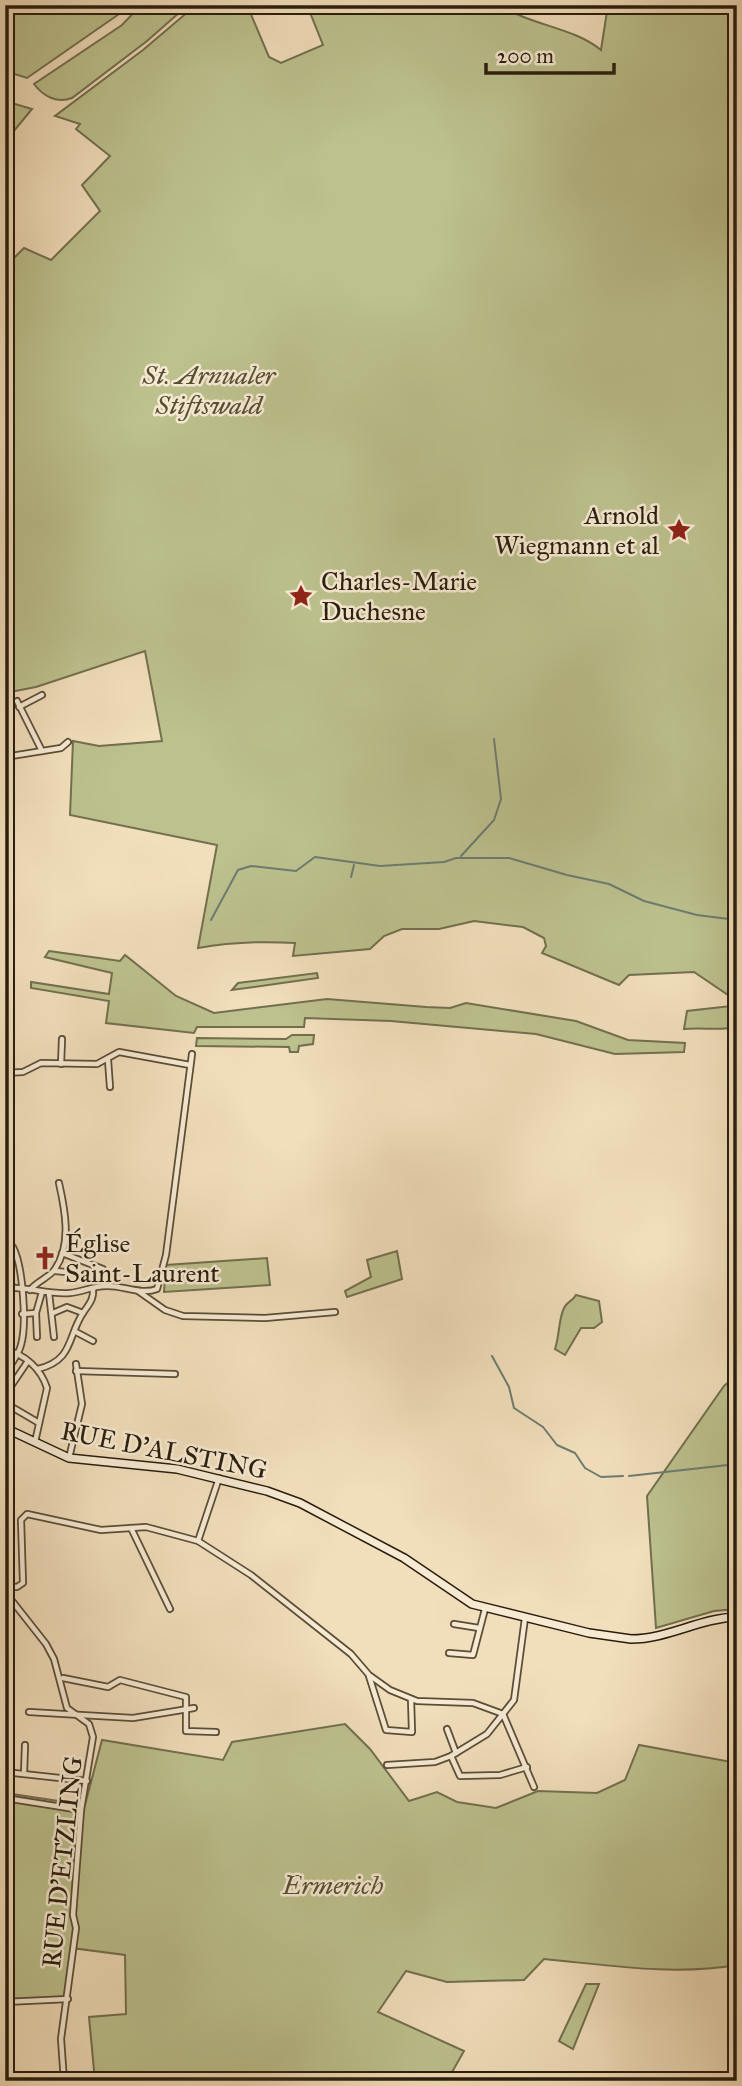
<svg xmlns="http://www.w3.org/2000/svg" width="742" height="2086" viewBox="0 0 742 2086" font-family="'IM FELL Great Primer',serif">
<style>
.green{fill:#bcc18e;stroke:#726f4e;stroke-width:2}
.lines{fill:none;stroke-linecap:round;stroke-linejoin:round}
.stream{stroke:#6d7c71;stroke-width:2}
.street-casing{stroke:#5b4d38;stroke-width:8}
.secondary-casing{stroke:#291d0d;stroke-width:10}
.street{stroke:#f6ead3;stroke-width:4.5}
.secondary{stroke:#f6ead3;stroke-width:7}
.labels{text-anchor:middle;stroke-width:5;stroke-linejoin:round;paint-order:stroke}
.park-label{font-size:26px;font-style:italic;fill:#554e34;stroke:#f6ead3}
.poi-label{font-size:26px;fill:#291d0d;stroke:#f6ead3;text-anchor:start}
.street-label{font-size:26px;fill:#291d0d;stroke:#f6ead3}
</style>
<rect width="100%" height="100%" fill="#f1debb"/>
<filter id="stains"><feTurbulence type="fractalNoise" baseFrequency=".00286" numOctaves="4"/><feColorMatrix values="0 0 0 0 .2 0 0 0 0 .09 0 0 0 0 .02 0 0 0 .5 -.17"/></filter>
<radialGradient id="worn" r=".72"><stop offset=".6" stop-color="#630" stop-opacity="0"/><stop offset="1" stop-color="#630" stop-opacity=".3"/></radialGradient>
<g class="green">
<path d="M5 5H132L27 78 5 71Z"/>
<path d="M141 5H188L147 41 72 98C57 104 43 96 34 84L122 25Z"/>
<path d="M196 5H247L269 57 281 63 323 45 307 5H500C532 26 573 27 601 50L608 5H737V1001L694 972 629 975 619 985 542 953 546 946 544 938 523 927 474 921 439 929H402L384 936 370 949 293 956 295 943C261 941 231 942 198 948L217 845 70 815 73 741 99 746 162 741 145 651 36 687 5 693V267L24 248 51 260 100 211 82 185 110 156 76 129 80 124 55 116 143 50Z"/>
<path d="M5 101 32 109 5 142Z"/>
<path d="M49 951 120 961 125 955 176 996 214 1013 327 999 426 1007 450 1008 466 1003 576 1021 628 1040 685 1043 684 1052 615 1054 536 1034 391 1021 305 1018 304 1027H197L194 1033 106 1023 109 1001 31 988V982L109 994 112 973 45 957Z"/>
<path d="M317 973 318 978 232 990 238 983Z"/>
<path d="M731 1006 737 1010V1027C720 1031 703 1027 684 1029L687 1011Z"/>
<path d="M292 1035H314L313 1044 299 1046 298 1052H290L289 1047 196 1046 197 1038 286 1039Z"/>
<path d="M397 1251 402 1279 347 1297 345 1291 371 1277 367 1260Z"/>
<path d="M267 1258 270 1285 164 1292 166 1265Z"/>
<path d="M576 1295 599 1301 602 1322 594 1328H581L565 1355 555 1349C560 1334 558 1321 564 1308 567 1301 572 1302 576 1295Z"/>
<path d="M737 1375V1609L714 1611 656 1628 647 1496 724 1386Z"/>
<path d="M345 1724 370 1749 409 1801 437 1792 457 1802 496 1808 538 1791 597 1793 625 1780 639 1745 737 1763V1965C673 1976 608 1965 544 1959L524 1980 447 1982 406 1971 378 2012 464 2051 447 2081H95L89 2017 126 2014 125 1955 71 1948 68 1999 5 2002V1793L85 1805 102 1740 223 1760 232 1742Z"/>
<path d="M586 1984H599L573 2049 559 2041Z"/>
</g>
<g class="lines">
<g class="stream">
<path d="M461 856 494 820 501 799 494 739"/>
<path d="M351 877 354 865"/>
<path d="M211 920 238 870 251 866 296 871 315 857 380 866 444 862 456 858H509L567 875 609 884 644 901 697 915 737 920"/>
<path d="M492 1356 509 1387 514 1408 543 1427 557 1445 575 1453 585 1468 601 1477 623 1476"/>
<path d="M629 1476 737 1464"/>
</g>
<g class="street-casing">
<g id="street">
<path d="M17 701 42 751"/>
<path d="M19 707 42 695"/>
<path d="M5 757 61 748 68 742"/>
<path d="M108 1060 110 1087"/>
<path d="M61 1064 62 1039"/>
<path d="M5 1073 23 1072 41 1063 97 1064 119 1052 190 1065"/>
<path d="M6 1073V1108"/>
<path d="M5 1247H13C23 1266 27 1324 21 1345 19 1354 10 1366 5 1374"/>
<path d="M62 1253 103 1269 107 1286"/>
<path d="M5 1257 12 1287"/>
<path d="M55 1271 66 1272"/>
<path d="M5 1288C27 1286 48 1295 70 1293 83 1292 95 1285 108 1286 124 1286 142 1295 157 1289L166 1255 192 1054"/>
<path d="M30 1290C37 1281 50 1277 55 1269 72 1244 65 1210 59 1183"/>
<path d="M138 1291 165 1310 183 1316 265 1318 335 1312"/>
<path d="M49 1293 54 1337"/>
<path d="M53 1313 67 1307 83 1313"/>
<path d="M22 1314 36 1313"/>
<path d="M76 1332 93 1341"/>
<path d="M37 1337 36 1313 42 1292"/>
<path d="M5 1350C25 1354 41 1369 47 1388L35 1442"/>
<path d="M38 1369C74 1360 67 1337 83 1313 89 1304 94 1300 93 1288"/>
<path d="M76 1371 175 1374"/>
<path d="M5 1395 28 1361"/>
<path d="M5 1403 39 1423"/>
<path d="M69 1458 82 1404 76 1364"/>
<path d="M219 1478 198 1541 251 1575 351 1654 369 1675 390 1690 417 1701 473 1703 503 1714"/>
<path d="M131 1528 170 1609"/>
<path d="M5 1586 17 1587 23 1583 21 1520 27 1514 101 1530 146 1527 198 1541"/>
<path d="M5 1592 46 1644 54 1659 67 1708 89 1724 93 1737 81 1810 73 1915 76 1928 61 2039 64 2081"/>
<path d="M454 1624 479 1628"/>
<path d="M449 1653 473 1655 485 1609"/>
<path d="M369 1676 386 1730 412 1732 411 1699"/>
<path d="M63 1678 108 1687 120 1680 186 1697V1731L216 1732"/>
<path d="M29 1712 133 1718 194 1708"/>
<path d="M503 1714 534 1787"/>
<path d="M447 1729 456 1753"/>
<path d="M451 1756 460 1776 500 1775 527 1767"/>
<path d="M387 1765 435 1762 451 1756 487 1734 514 1700 525 1618"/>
<path d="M5 1772 87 1781"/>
<path d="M24 1774 25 1745"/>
<path d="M5 1798 81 1810"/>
<path d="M5 2002 68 1999"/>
</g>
</g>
<g class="secondary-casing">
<path id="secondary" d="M5 1428 69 1458 177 1469 267 1491 300 1503 404 1558 472 1604 589 1633 631 1639C668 1639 700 1618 737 1617"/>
</g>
<use href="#street" class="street"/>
<use href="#secondary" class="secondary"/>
</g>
<defs>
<g id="sight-bare" transform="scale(1.89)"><path d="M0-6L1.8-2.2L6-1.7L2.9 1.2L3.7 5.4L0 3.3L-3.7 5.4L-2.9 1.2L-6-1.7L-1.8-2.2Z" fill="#8f2418" stroke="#f6ead3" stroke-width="2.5" paint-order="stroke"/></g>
<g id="church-bare" transform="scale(1.89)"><path d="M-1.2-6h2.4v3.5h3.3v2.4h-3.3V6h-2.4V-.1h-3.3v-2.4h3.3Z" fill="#8f2418" stroke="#f6ead3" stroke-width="2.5" paint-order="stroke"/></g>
</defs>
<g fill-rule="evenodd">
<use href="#sight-bare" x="679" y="530"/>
<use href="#sight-bare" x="301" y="596"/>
<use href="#church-bare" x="45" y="1258"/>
</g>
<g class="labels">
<g class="park-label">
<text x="209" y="384">St. Arnualer<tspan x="209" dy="30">Stiftswald</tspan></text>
<text x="333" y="1894">Ermerich</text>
</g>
<g class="poi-label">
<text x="659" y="524" text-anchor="end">Arnold<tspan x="659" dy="30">Wiegmann et al</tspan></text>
<text x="321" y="590">Charles-Marie<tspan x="321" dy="30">Duchesne</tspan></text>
<text x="65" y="1252">Église<tspan x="65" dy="30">Saint-Laurent</tspan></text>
</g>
<g class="street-label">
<text transform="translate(164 1450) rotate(11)" y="9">RUE D'ALSTING</text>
<text transform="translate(62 1862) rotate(-84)" y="9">RUE D'ETZLING</text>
</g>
</g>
<rect width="742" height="2086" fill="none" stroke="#f1debb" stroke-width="28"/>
<rect x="7" y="7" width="728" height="2072" fill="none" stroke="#291d0d" stroke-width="3.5"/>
<rect x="14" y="14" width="714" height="2058" fill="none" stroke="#291d0d" stroke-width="2"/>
<path d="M486 63v10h128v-10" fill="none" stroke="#291d0d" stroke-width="3.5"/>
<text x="497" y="63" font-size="21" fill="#291d0d" stroke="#f6ead3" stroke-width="5" paint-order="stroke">200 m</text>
<rect width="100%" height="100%" filter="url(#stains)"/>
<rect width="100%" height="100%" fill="url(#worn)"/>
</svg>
